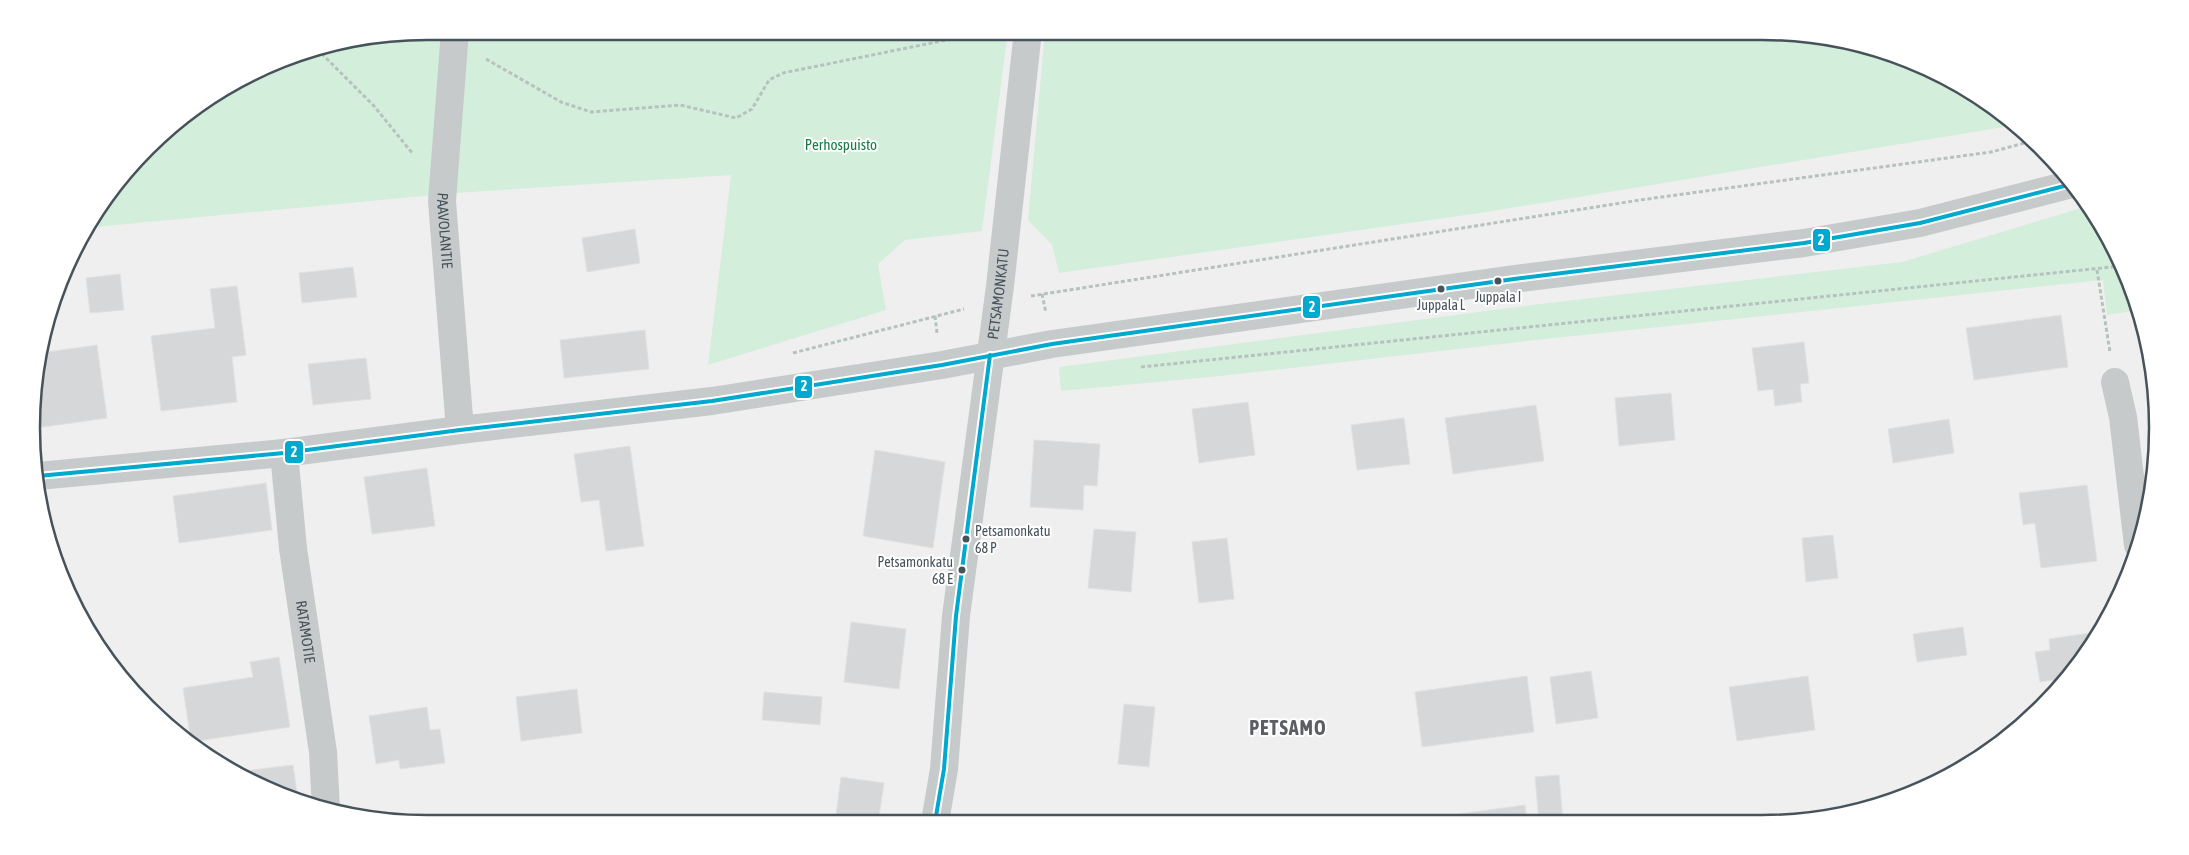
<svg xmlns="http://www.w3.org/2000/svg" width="2189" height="855" viewBox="0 0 2189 855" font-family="'Asap Condensed',sans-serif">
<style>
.green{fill:#d4eedc}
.building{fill:#d6d7d8;stroke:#e1e1e2}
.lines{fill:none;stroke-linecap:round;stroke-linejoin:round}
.path{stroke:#b6c2be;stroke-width:3;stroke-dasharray:4 2.5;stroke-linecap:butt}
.minor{stroke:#c7cacb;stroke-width:28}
.bus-1-casing{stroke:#fff;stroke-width:8}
.bus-1{stroke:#00a9ce;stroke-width:4}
.bus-dot{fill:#47535b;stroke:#fff;stroke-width:2}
.labels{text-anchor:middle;stroke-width:4;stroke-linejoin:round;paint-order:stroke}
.bus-label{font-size:14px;fill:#47535b;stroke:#fff}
.park-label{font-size:15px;fill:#197b44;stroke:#fff}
.street-label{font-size:15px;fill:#47535b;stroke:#fff}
.district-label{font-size:20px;font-weight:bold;letter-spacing:1px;fill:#5b5f63;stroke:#fff}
.rim{fill:none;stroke:#47535b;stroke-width:2.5}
.line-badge{stroke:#fff;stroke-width:2}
.badge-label{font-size:14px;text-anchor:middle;font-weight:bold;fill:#fff}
</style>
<rect width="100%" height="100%" fill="#f0efef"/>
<g class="green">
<path d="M428 31H1008L982 231 905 240 878 264 886 310 708 365 731 175 456 193 85 228 166 129 230 84 300 52Z"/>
<path d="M1045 31H1762L1864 45 1937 72 2003 113 2016 125 1487 212 1059 273 1052 245 1028 220Z"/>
<path d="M2088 206 2105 230 2137 300 2139 310 2107 315 2103 280 1536 340 1221 376 1061 391 1059 367 1531 305 1902 262Z"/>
</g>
<g class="building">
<path d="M635 229 640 263 587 272 582 238Z"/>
<path d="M353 267 357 297 302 303 299 273Z"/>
<path d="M120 274 124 310 90 313 86 278Z"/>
<path d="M237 286 246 355 232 357 237 402 161 411 151 336 215 328 210 289Z"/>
<path d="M2061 315 2068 367 1974 380 1966 328Z"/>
<path d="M645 330 649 369 564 378 560 340Z"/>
<path d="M1804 342 1809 383 1800 384 1802 402 1775 406 1773 389 1758 391 1752 348Z"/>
<path d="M97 345 107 418 36 428 35 375 40 353Z"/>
<path d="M366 358 371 399 313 405 308 364Z"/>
<path d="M1671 393 1675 440 1619 446 1615 398Z"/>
<path d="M1248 402 1255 455 1199 463 1192 409Z"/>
<path d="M1536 405 1544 461 1453 474 1445 418Z"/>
<path d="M1404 418 1410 464 1357 470 1351 425Z"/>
<path d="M1949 419 1954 453 1893 463 1888 429Z"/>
<path d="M1034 440 1100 444 1097 486 1084 485 1083 510 1030 507Z"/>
<path d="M630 446 644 546 606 551 599 500 581 502 574 454Z"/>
<path d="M875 450 945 462 933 548 863 536Z"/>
<path d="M427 468 435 526 372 534 364 477Z"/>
<path d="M266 483 272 530 179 543 173 496Z"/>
<path d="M2087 485 2097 561 2041 568 2035 523 2023 525 2019 493Z"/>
<path d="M1094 529 1136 532 1131 592 1088 588Z"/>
<path d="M1833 535 1838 578 1806 582 1802 538Z"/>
<path d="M1227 538 1234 599 1199 603 1192 542Z"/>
<path d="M851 622 906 629 899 689 844 682Z"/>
<path d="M1963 627 1967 655 1917 662 1913 634Z"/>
<path d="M2097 632V635L2054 688 2053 680 2040 682 2035 652 2050 650 2049 639Z"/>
<path d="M279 657 290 727 191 742 183 688 253 677 250 662Z"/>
<path d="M1591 671 1598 718 1556 724 1550 677Z"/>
<path d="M1527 676 1534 732 1422 747 1415 692Z"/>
<path d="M1808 676 1815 730 1737 741 1729 687Z"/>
<path d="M577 689 582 733 521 741 516 697Z"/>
<path d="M764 692 822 697 820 725 762 720Z"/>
<path d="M1124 704 1155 707 1149 767 1118 764Z"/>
<path d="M427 707 430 730 440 729 445 763 400 769 399 760 376 764 369 716Z"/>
<path d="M293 765 298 800 252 783 235 772Z"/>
<path d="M1559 775 1563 821H1539L1535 777Z"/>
<path d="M841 777 884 783 878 823H835Z"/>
<path d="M1525 805 1527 821H1453L1452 815Z"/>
</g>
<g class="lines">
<g class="path">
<path d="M340 46 411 36 423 37"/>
<path d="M317 49 374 106 413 154"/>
<path d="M486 59 561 102 591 112 680 105 736 118 752 109 769 80 783 73 991 31"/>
<path d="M2097 270 2110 352"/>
<path d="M1042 294 1046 313"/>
<path d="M1031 296 1640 200 1991 152 2032 141"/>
<path d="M935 316 937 333"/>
<path d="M793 353 964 309"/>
<path d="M1141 367 2121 266"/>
</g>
<g class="minor">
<path id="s1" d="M455 31 442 201 460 430"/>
<path d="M2115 382 2123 417 2138 545"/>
<path id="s2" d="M284 453 293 548 323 752 326 810"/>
<path d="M38 476 284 453 460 430 712 401 942 365 1052 344 1514 279 1804 243 1920 223 2072 184"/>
<path id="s3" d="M935 822 944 769 956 616 1000 286 1028 31"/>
</g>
<g class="bus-1-casing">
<g id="bus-1">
<path d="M38 476 284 453 460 430 712 401 942 365 1052 344 1514 279 1804 243 1920 223 2072 184"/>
<path d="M935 822 944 769 956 616 990 355"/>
</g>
</g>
<use href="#bus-1" class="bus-1"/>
</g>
<g class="bus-dot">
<circle cx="1498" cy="281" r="4.5"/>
<circle cx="1441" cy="289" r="4.5"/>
<circle cx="966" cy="539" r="4.5"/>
<circle cx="962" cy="570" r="4.5"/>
</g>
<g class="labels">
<g class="bus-label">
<text x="1498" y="302">Juppala I</text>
<text x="1441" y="310">Juppala L</text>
<text x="975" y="536" text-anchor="start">Petsamonkatu<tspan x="975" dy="17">68 P</tspan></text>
<text x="953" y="567" text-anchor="end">Petsamonkatu<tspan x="953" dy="17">68 E</tspan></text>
</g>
<g class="park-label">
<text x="841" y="150">Perhospuisto</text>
</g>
<g class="street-label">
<text dy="5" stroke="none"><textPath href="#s1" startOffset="200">PAAVOLANTIE</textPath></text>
<text dy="5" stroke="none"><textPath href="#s3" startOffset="532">PETSAMONKATU</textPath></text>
<text dy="5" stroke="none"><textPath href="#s2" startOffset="180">RATAMOTIE</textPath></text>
</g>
<g class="district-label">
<text x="1288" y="735">PETSAMO</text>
</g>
</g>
<path d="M0 0H2189V855H0ZM427 40H1762A387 387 0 0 1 2149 427V428A387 387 0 0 1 1762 815H427A387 387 0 0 1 40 428V427A387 387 0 0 1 427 40Z" fill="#fff" fill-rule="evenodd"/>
<path class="rim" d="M427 40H1762A387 387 0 0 1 2149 427V428A387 387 0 0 1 1762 815H427A387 387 0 0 1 40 428V427A387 387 0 0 1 427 40Z"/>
<g class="line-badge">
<rect x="1812" y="228" width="19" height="24" rx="5" fill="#00a9ce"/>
<rect x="1302" y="295" width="19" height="24" rx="5" fill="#00a9ce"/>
<rect x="794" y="375" width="19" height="24" rx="5" fill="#00a9ce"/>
<rect x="284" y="440" width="20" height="24" rx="5" fill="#00a9ce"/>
</g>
<g class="badge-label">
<text x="1821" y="245">2</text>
<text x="1312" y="312">2</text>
<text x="804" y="391">2</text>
<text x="294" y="457">2</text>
</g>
</svg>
